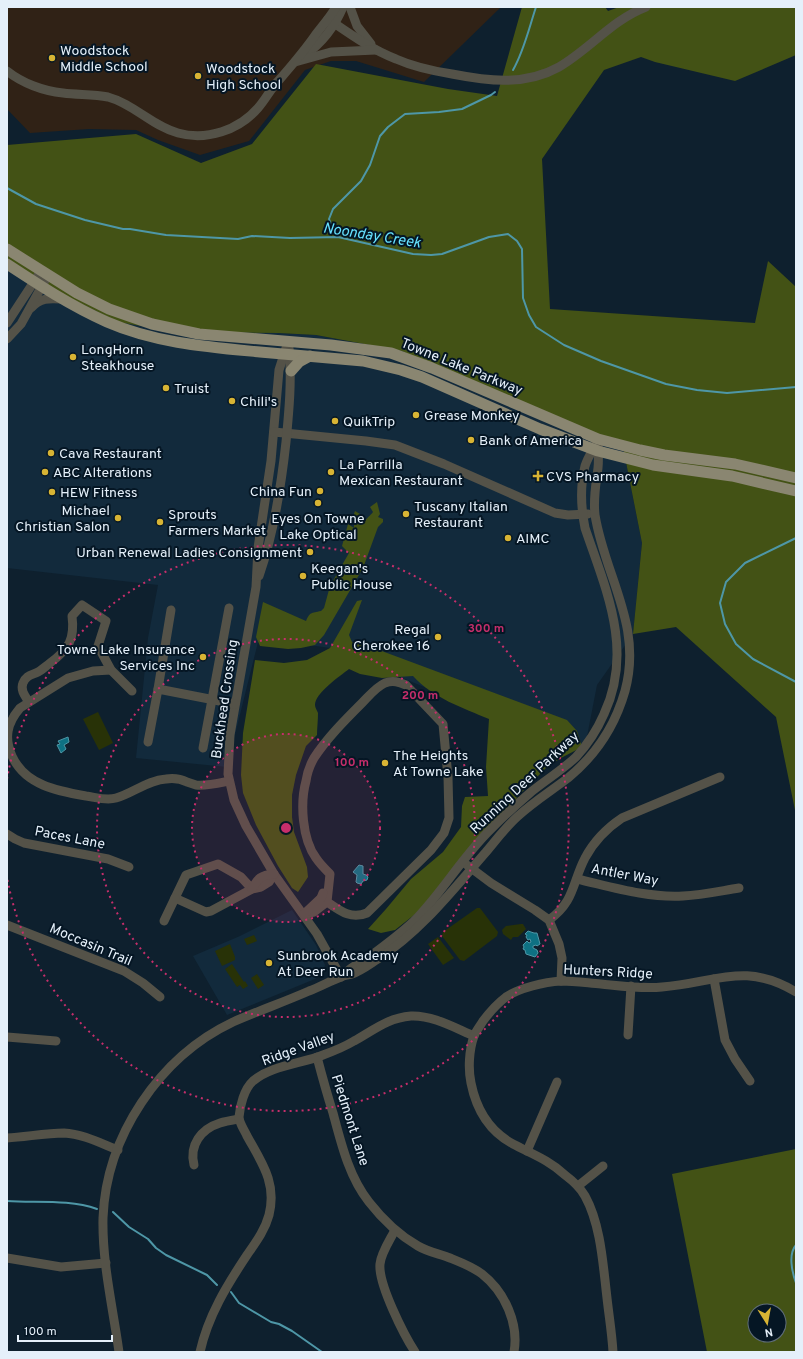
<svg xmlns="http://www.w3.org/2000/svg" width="803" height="1359" viewBox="0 0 803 1359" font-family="Overpass,sans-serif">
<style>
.built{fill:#122a3c}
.education{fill:#302216}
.green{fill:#283207}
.forest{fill:#435215;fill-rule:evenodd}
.water{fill:#0e7183;stroke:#4e97a7}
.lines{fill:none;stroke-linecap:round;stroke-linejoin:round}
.stream{stroke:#4e97a7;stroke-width:2}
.minor{stroke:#545248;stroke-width:9}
.major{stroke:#8a8671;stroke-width:11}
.ring{fill:none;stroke:#c62e6b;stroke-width:2;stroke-dasharray:2 4}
.poi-dot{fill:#d8b434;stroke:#051624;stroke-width:1.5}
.labels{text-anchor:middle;stroke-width:4;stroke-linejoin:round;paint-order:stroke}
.poi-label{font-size:14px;fill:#e5f0fa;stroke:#051624;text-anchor:start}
.street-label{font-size:14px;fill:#e5f0fa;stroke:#051624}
.water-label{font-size:15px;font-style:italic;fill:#66e1fe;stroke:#051624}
.centre{fill:#c62e6b;stroke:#051624;stroke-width:2}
.ring-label{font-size:12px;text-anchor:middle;font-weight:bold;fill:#c62e6b;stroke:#051624;stroke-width:4;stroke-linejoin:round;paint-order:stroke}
</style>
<rect width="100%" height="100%" fill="#0e202e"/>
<g class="built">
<path d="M7 267 278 333 316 335 402 351 454 378 623 447 642 543 633 634 597 685 584 752 579 751 330 648 259 638 227 767 136 758 148 638 158 585 7 568Z"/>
<path d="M292 910 316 945 325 965 323 973 315 979 227 1015 193 956 240 936Z"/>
</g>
<path class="education" d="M7 7H501L424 82 356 61H331L305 70 249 141 200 155 158 140 136 130 89 129 30 133 7 109Z"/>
<g class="green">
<path d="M98 712 113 743 99 750 83 719Z"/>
<path d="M477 908H480L498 932 497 936 464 961 460 960 442 936 443 932Z"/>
<path d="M521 924H523L526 929 518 937H513L511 940 503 934 502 930 506 926Z"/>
<path d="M254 935 257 941 247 945 244 939Z"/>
<path d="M438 937 454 958 443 965 428 944Z"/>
<path d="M230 944 235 957V960L222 966 215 951Z"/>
<path d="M232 964 244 982 245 981 248 986 243 989 240 985 237 987 225 969Z"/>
<path d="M257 974 264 985 258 989 251 978Z"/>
</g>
<g class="forest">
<path d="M522 7H605L608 11 619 7H796V55L735 81 655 62 641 57 604 70 542 159 550 309 755 323 768 261 796 287V815L776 717 676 627 633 634 642 543 623 447 454 378 402 351 316 335 278 333 176 332 118 322 7 267V145L136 134 201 163 252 144 316 64 448 89 497 96Z"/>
<path d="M377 502 380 514 378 517 383 519V522L378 527 363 568 324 635 315 645 301 648 288 649 260 646 256 637 263 602 306 621C310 612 311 613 321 611L324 608 330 586 349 553 342 546 348 524 354 528V514L355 511 360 514 361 522 364 523C367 517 370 516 373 512L370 507Z"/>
<path d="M362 600 349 635 352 642 371 647 567 720 577 731 582 747 561 758 547 767 524 790 509 807 428 904 395 930 381 933 368 929 386 909 411 879 443 852 461 827 462 806 465 797 488 796 486 767 489 719C463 708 433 698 413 676L382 678 360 674 349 669C340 676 315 693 315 705 315 708 317 710 318 713 318 721 317 728 317 735L306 746 296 775 292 795V817L294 832 307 867 308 877 298 892 292 888 278 866 256 825 243 793 241 775 243 733 255 660 284 663 307 660 330 648 357 601Z"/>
<path d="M796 1149V1352H707L672 1174ZM755 1311H779V1335H755Z"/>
</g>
<g class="water">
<path d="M68 737 69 742 64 745 66 749 61 753 57 745 60 744 58 741Z"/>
<path d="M359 865 363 866V874L366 875 368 877 367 880 363 881 361 884 357 883 356 882 357 875 353 872Z"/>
<path d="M528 931 534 933H537L540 944 537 946 536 945 533 946V948L537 950 538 953 535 957 526 954 525 950 523 949 524 947 523 945 527 941 529 943 531 942 530 939 528 940 526 937 527 935 525 934Z"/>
</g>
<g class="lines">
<g class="stream">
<path d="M513 70C524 51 529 28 536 7"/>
<path d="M7 188 36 204 85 220 123 229H130L166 235 238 239 252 236 290 238 338 237 413 254 431 255 442 254 489 237 508 234 517 241 522 249 523 298 529 315 536 327 564 345 601 361 666 384 697 390 727 393 796 387"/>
<path d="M338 237 333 230 329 219 333 209 361 181 370 165 380 136 388 127 405 114 439 112 462 109 491 95 495 92"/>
<path d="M796 538 745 563 726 582 720 603 725 624 736 644 753 659 796 682"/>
<path d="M7 1201C36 1203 69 1199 97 1209"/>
<path d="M113 1212 129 1227 148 1239 156 1248 166 1255 207 1275 217 1285"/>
<path d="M796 1245C788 1254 792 1272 796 1283"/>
<path d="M231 1292 239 1303 271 1322 279 1324 292 1331 322 1352"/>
</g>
<g class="minor">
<path d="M350 7 357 26 371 44"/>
<path d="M328 19C350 34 372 50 396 59 414 67 433 71 452 74 488 81 525 86 559 67 590 49 612 20 646 7"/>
<path d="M305 55C322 43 335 26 343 7"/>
<path d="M295 62 331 52 376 50"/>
<path d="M7 71C22 83 43 91 63 93 78 95 93 94 108 97 134 104 152 126 178 133 207 141 239 130 258 108 266 99 271 88 280 79 293 64 305 50 316 34 323 25 330 17 336 7"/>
<path d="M31 308C40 298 49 298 61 299"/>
<path d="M7 323 41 271"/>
<path d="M7 339 21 324 48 275"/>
<path d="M288 342 279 370 271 461 258 548 256 587 230 735 228 774 234 800 246 826 274 874 317 934 341 977"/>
<path d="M274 432 366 441 395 445 444 464 555 513 568 515 588 514"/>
<path d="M259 576C274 533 281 488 286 442 289 411 292 380 289 348"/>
<path d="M111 670 93 671 68 678 20 708C7 723 4 738 12 756 25 785 57 791 86 796 95 797 106 801 116 798 133 793 148 780 166 779 173 778 181 779 187 782 190 783 193 784 196 785 207 786 219 783 229 781"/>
<path d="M158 689 171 610"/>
<path d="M29 702C25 696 20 690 23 683 26 675 32 675 38 672 42 670 46 666 50 663 69 649 75 639 72 616L82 605 106 621 98 646 111 670 132 691"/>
<path d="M148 742 158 689 235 704"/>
<path d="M203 748 229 608"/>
<path d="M7 834 15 839 24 843 108 859 129 867"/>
<path d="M467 865 491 883 535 910 549 920 559 944 562 958 561 981"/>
<path d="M577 879C612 887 647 898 683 896 702 895 720 891 739 888"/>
<path d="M252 889 241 877 218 864 186 875 175 898 206 912 211 911 252 889 261 887 269 882 274 874"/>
<path d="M252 889C258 878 261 875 274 874"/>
<path d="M304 914 314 912 327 902 330 874C325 869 320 864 316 858 302 839 300 803 306 781 307 774 310 765 314 758 327 738 345 720 362 703 369 696 376 687 385 683 393 680 399 682 406 685L443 724 448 777 449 818 444 833 431 850 367 913C348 921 336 907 321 898"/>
<path d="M304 914 321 898 323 893"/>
<path d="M549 920C575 901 572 883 585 858 594 841 607 828 622 818L720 777"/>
<path d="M164 921 175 898"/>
<path d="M7 925 124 971 143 983 160 997"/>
<path d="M349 970C355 965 362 962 369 957 384 946 400 934 414 921 442 893 462 857 491 829 504 816 517 804 531 792 546 780 562 770 576 757 588 744 597 730 604 714 634 650 606 590 585 528 581 508 580 486 585 466 587 459 592 451 596 444"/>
<path d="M714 979 725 1040 735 1059 750 1081"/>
<path d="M628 1035 631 986"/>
<path d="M7 1037 56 1041"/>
<path d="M317 1057C322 1076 327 1094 333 1113 341 1143 349 1177 369 1202 383 1220 399 1235 418 1246 428 1252 440 1254 450 1258 460 1262 473 1267 482 1274 505 1292 519 1324 514 1352"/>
<path d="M7 1138C26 1137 45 1133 64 1133 83 1134 100 1143 118 1150"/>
<path d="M527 1151 557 1082"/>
<path d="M194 1165C189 1145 201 1129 220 1123 226 1121 233 1120 239 1119"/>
<path d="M578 1186 603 1166"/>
<path d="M395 1230C390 1240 381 1253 380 1264 378 1284 404 1335 415 1352"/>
<path d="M7 1258 61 1267 106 1263"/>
<path d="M119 1352C113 1308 102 1263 103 1218 106 1137 159 1057 233 1022 258 1011 284 1002 309 991 320 987 330 981 341 977 345 975 349 975 352 974 361 971 370 964 378 959 421 931 452 891 486 852 496 840 505 828 517 817 533 802 551 791 568 778 596 755 615 726 625 691 643 625 605 577 595 515 593 498 596 484 598 468 599 459 598 448 598 439"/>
<path d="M200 1352C208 1316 227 1285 247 1255 256 1242 265 1230 269 1215 277 1183 262 1163 247 1136 245 1131 239 1123 239 1117 240 1106 244 1089 253 1081 272 1065 301 1064 323 1055 334 1051 344 1047 354 1041 374 1030 387 1018 411 1016 432 1015 455 1028 474 1036"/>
<path d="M613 1352C612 1334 609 1316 607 1298 603 1265 601 1225 585 1196 580 1187 573 1181 565 1175 549 1160 532 1154 513 1144 489 1131 476 1108 471 1083 468 1069 469 1050 474 1036 476 1031 480 1026 483 1021 489 1013 498 1003 506 997 519 988 545 982 561 981 574 981 588 983 601 984 621 986 642 989 662 987 715 983 745 961 796 992"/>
</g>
<g class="major">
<path d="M7 249 77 293 109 309 152 324 199 334 331 345 391 353 432 368 598 439 640 450 664 455 735 464 796 478"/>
<path d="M7 264C39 285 71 306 107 322 155 343 208 347 260 352 295 355 329 358 363 361L401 370 422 377 540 429 598 451 653 465 732 476 796 491"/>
<path d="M291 371 299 362 310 356"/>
</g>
</g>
<circle cx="286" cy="828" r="94" fill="#c62e6b" fill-opacity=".12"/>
<g class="ring">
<circle cx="286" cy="828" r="94"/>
<circle cx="286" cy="828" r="189"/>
<path d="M7 779A283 283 0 1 1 7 877"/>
</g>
<g class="poi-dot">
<circle cx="52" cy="58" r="4"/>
<circle cx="198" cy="76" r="4"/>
<circle cx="73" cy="357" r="4"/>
<circle cx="166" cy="388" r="4"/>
<circle cx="232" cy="401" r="4"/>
<circle cx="416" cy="415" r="4"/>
<circle cx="335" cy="421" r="4"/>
<circle cx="471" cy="440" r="4"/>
<circle cx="51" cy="453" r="4"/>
<circle cx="45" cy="472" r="4"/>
<circle cx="331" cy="472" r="4"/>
<path d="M536 470h4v4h4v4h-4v4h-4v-4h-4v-4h4z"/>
<circle cx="320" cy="491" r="4"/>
<circle cx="52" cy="492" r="4"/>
<circle cx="318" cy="503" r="4"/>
<circle cx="406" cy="514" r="4"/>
<circle cx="118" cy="518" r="4"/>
<circle cx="160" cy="522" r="4"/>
<circle cx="508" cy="538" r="4"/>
<circle cx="310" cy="552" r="4"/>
<circle cx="303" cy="576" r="4"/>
<circle cx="438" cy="637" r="4"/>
<circle cx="203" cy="657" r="4"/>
<circle cx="385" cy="763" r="4"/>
<circle cx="269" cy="963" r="4"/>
</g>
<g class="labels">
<g class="poi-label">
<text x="60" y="55">Woodstock<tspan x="60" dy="16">Middle School</tspan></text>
<text x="206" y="73">Woodstock<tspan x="206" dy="16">High School</tspan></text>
<text x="81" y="354">LongHorn<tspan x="81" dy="16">Steakhouse</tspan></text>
<text x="174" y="393">Truist</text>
<text x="240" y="406">Chili's</text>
<text x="424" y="420">Grease Monkey</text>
<text x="343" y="426">QuikTrip</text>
<text x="479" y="445">Bank of America</text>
<text x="59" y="458">Cava Restaurant</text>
<text x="339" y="469">La Parrilla<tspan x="339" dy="16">Mexican Restaurant</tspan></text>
<text x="53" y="477">ABC Alterations</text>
<text x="546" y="481">CVS Pharmacy</text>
<text x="312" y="496" text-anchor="end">China Fun</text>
<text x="60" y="497">HEW Fitness</text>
<text x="414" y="511">Tuscany Italian<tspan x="414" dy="16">Restaurant</tspan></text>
<text x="110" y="515" text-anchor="end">Michael<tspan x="110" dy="16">Christian Salon</tspan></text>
<text x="168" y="519">Sprouts<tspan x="168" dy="16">Farmers Market</tspan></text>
<text x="318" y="523" text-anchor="middle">Eyes On Towne<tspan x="318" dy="16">Lake Optical</tspan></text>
<text x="516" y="543">AIMC</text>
<text x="302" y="557" text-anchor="end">Urban Renewal Ladies Consignment</text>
<text x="311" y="573">Keegan's<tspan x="311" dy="16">Public House</tspan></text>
<text x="430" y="634" text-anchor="end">Regal<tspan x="430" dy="16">Cherokee 16</tspan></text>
<text x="195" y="654" text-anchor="end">Towne Lake Insurance<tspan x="195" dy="16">Services Inc</tspan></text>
<text x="393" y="760">The Heights<tspan x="393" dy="16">At Towne Lake</tspan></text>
<text x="277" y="960">Sunbrook Academy<tspan x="277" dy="16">At Deer Run</tspan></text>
</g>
<g class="street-label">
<text transform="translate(462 366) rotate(22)" y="5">Towne Lake Parkway</text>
<text transform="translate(224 699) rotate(-82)" y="5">Buckhead Crossing</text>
<text transform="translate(524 782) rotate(-43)" y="5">Running Deer Parkway</text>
<text transform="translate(70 837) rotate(11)" y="5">Paces Lane</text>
<text transform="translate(625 874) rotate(11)" y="5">Antler Way</text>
<text transform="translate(91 944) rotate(23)" y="5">Moccasin Trail</text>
<text transform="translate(608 971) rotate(3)" y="5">Hunters Ridge</text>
<text transform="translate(298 1048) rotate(-20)" y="5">Ridge Valley</text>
<text transform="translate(351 1120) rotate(72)" y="5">Piedmont Lane</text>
</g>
<g class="water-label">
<text transform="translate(372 235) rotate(9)" y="5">Noonday Creek</text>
</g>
</g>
<circle cx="286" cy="828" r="6" class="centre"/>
<g class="ring-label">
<text x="486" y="632">300 m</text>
<text x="420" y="699">200 m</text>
<text x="352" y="766">100 m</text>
</g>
<rect width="803" height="1359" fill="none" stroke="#e5f0fa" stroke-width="16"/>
<g transform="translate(767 1323) rotate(169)"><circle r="19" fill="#051624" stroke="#5f6d7a"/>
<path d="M0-3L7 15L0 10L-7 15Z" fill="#d8b434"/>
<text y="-6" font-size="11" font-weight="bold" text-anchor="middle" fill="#e5f0fa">N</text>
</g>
<path d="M18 1335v6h94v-6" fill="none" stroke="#e5f0fa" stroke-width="2"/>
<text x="24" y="1335" font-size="12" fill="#e5f0fa" stroke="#051624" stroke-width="3" paint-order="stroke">100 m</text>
</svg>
